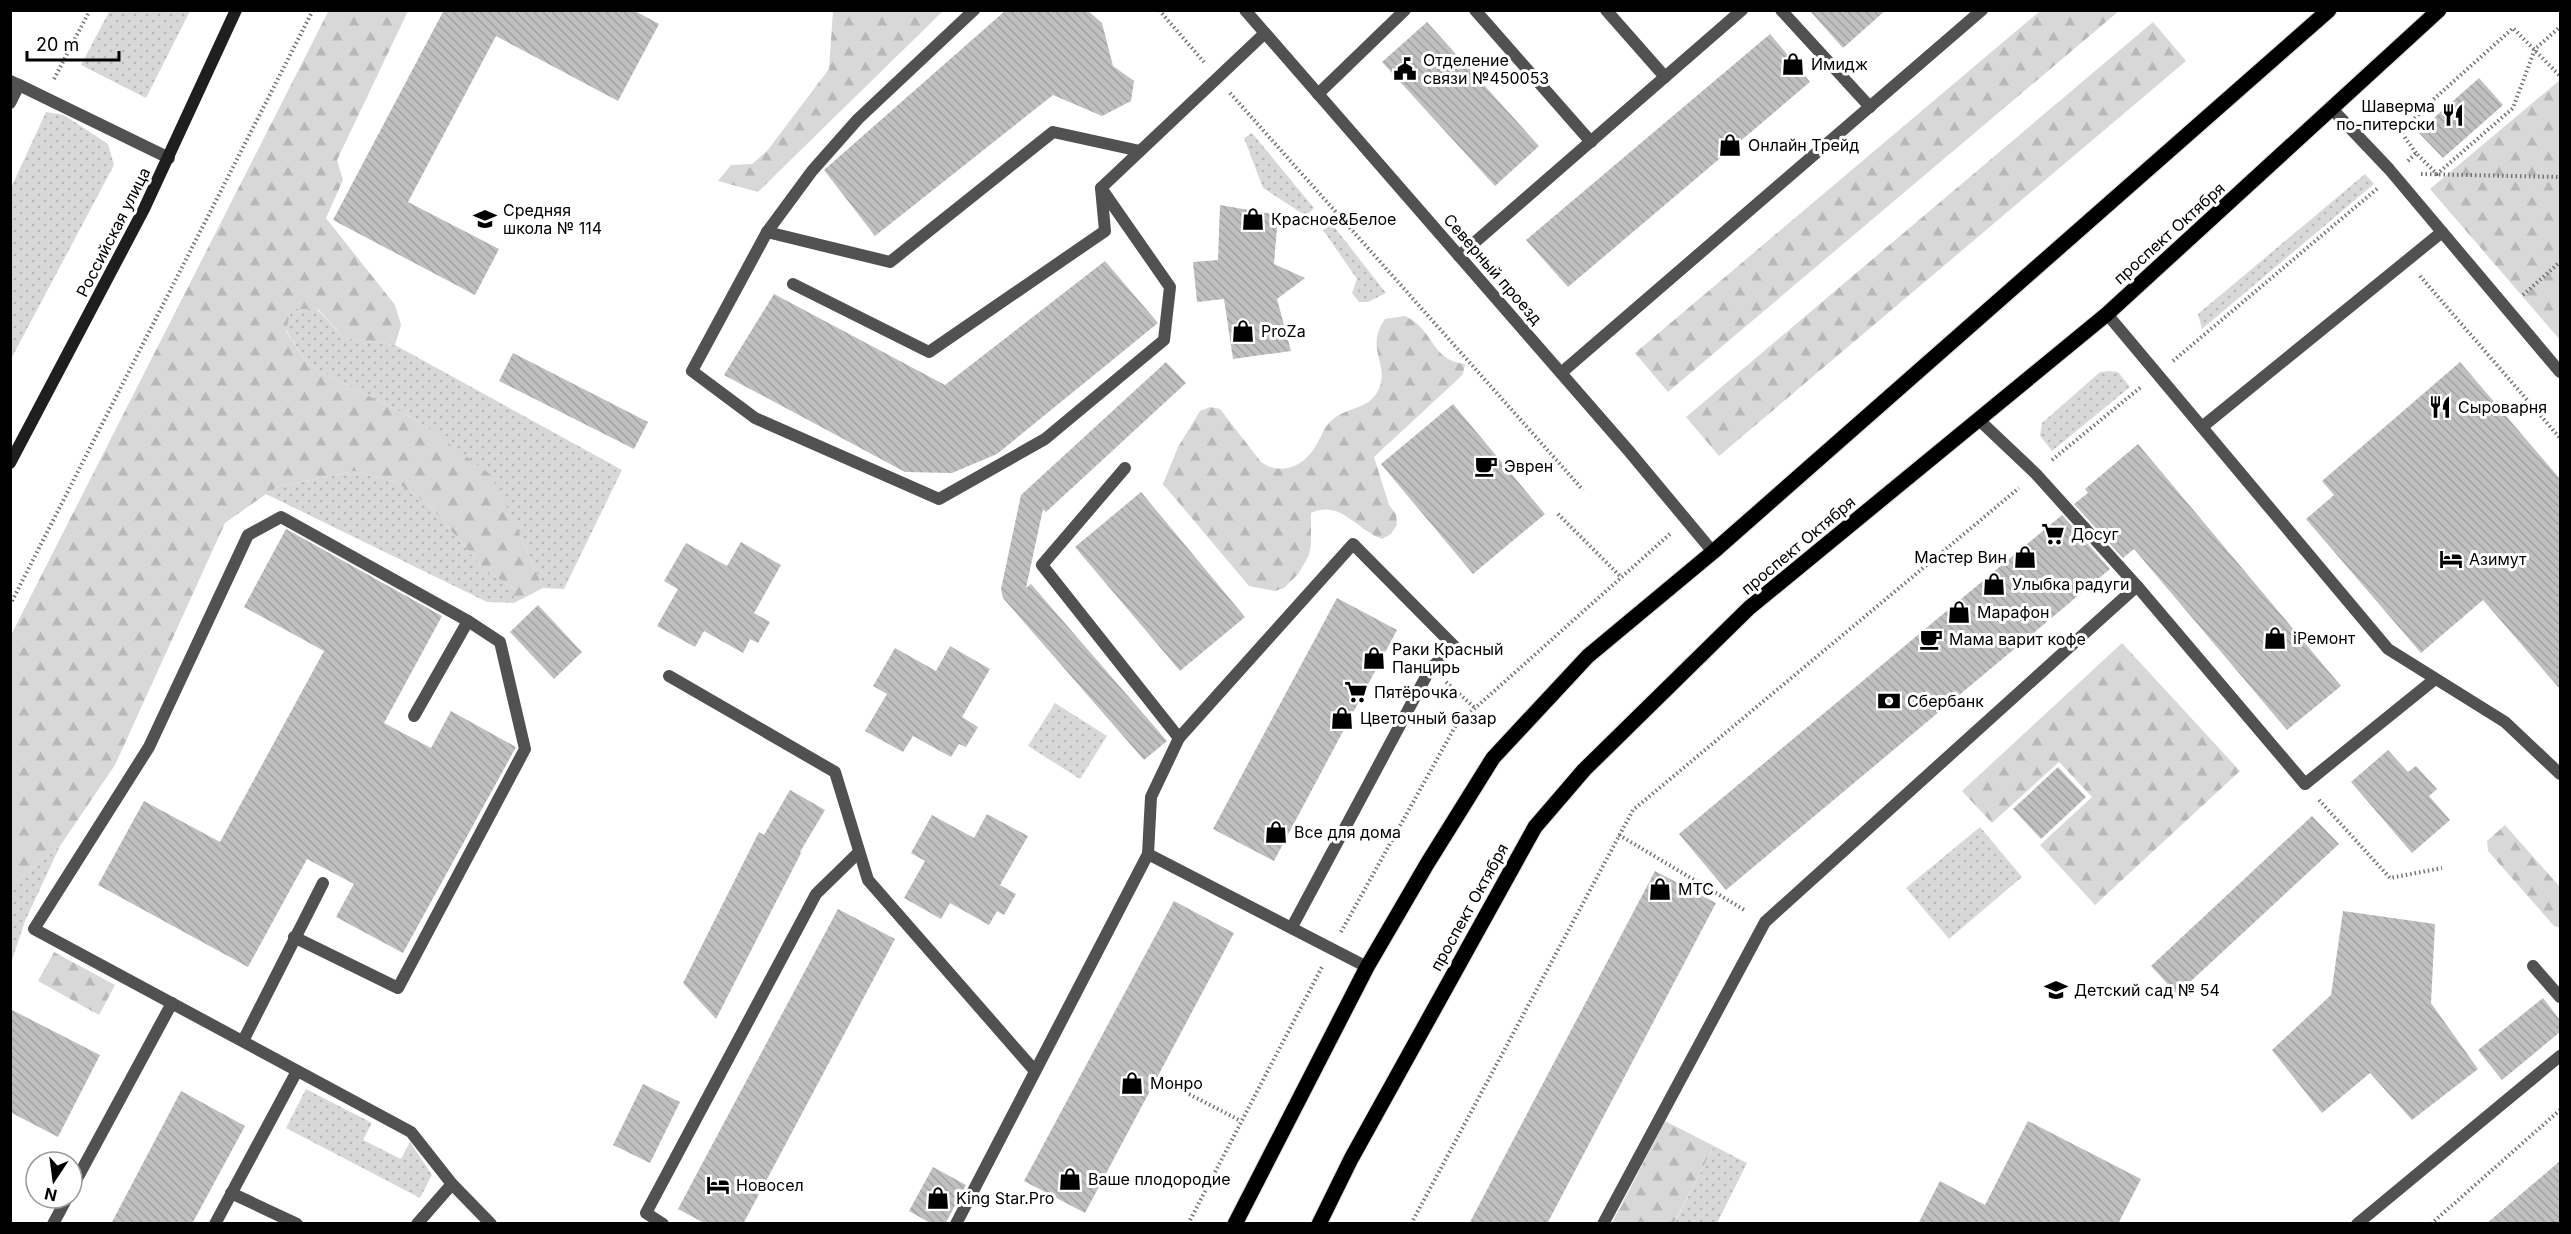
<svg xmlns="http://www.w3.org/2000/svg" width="2571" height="1234" viewBox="0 0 2571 1234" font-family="Inter,sans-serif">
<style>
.grass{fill:url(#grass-dots)}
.forest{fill:url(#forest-firs)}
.building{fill:url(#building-back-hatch)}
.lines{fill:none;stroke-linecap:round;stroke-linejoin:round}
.primary-casing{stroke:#dbdbdb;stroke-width:17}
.path{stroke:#737373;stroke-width:4;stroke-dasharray:1.5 3;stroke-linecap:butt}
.lane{stroke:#515151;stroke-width:12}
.street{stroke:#515151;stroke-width:12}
.secondary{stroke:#1e1e1e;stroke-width:12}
.primary{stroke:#000;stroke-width:15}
.labels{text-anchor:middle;stroke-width:6;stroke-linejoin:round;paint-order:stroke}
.poi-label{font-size:16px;fill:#000;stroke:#fff;text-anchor:start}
.street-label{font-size:16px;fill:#000;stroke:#fff}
</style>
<defs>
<pattern id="grass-dots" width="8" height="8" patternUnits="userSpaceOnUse" patternTransform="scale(1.5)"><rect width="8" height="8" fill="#d8d8d8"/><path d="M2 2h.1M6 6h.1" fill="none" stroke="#b8b8b8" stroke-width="1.8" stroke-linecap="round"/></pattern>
<pattern id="forest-firs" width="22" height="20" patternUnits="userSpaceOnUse" patternTransform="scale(1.5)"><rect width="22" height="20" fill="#d8d8d8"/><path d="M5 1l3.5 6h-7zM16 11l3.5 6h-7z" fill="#b8b8b8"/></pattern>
<pattern id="building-back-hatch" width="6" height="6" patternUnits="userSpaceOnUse" patternTransform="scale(1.5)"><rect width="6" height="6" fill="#c0c0c0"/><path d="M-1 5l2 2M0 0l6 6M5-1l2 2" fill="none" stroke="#a3a3a3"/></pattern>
</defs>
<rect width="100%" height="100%" fill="#fff"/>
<g class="grass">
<path d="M110 10 190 11 146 98 81 65Z"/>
<path d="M46 112 64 115 108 144 114 165 11 359V188Z"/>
<path d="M1252 133 1314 208 1306 216 1263 188 1244 138Z"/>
<path d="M2365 174 2374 184 2202 329 2198 314Z"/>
<path d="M1332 224 1386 293 1368 302H1359L1352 293 1357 279 1323 230Z"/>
<path d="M291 309H317L344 338 395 345 622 470 564 589 543 588 519 532 420 422 308 365 286 330Z"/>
<path d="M2109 371 2118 372 2130 387 2052 451 2040 436 2042 423 2100 372Z"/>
<path d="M354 471 396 482 430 506 483 568 514 589V603L487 602 266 494 276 487Z"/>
<path d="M1055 703 1107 736 1080 779 1028 746Z"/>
<path d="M1980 827 2022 877 1949 939 1906 888Z"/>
<path d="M60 846 25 921 11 963V885Z"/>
<path d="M306 1089 372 1123 363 1140 401 1159 410 1142 432 1175 420 1198 286 1128Z"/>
<path d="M1714 1146 1747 1163 1717 1223 1674 1224Z"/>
</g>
<g class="forest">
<path d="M329 10 408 11 337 160 343 180 326 218 395 305 401 325 395 345 344 338 318 309H291L286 331 308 365 420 422 491 475 519 532 543 588 514 603V589L483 568 430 506 396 482 354 471 276 487 225 523 115 765 60 846 11 885V635Z"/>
<path d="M833 11H943L758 192 718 181 731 165 752 164 767 151 829 69Z"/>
<path d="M2040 11H2119L1668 392 1635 353Z"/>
<path d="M2153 22 2186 61 1719 456 1686 417Z"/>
<path d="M2560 80V340L2430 189Z"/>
<path d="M1405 316C1434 329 1431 361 1465 364L1463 374 1456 381 1374 457 1389 505 1396 514 1397 525 1391 534 1382 539C1357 530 1340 499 1311 513V544L1309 555 1299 573 1284 588 1275 591 1249 586 1163 484 1178 447 1200 411 1210 407 1220 409 1261 462C1280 476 1303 467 1315 447 1320 440 1323 429 1329 423 1345 405 1371 412 1380 386 1388 363 1365 348 1385 319Z"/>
<path d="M2122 643 2240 771 2095 905 2040 845 2092 797 2059 762 1992 823 1962 791Z"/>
<path d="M2505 825 2560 887V928L2554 926 2488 851 2487 841Z"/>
<path d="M54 952 115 985 99 1015 38 981Z"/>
<path d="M1665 1121 1714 1146 1674 1223H1612Z"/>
</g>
<g class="building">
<path d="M444 10H633L659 24 618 101 496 36 408 202 499 249 475 295 333 220Z"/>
<path d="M1006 10H1087L1102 23 1113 66 1134 81 1131 101 1102 116 1053 95 875 236 824 170Z"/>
<path d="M1809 10H1886L1843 48Z"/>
<path d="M1427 22 1539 146 1495 186 1382 62Z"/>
<path d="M1770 34 1810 82 1568 287 1526 240Z"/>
<path d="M2479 78 2503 105 2443 158 2418 132Z"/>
<path d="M1220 205 1278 215 1274 264 1305 278 1277 299 1291 351 1233 359 1224 299 1197 302 1193 262 1218 260Z"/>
<path d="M1105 261 1158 323 997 454 952 473 905 472 724 375 774 294 945 385Z"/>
<path d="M513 353 648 422 634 449 499 381Z"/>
<path d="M1166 362 1186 383 1046 512 1043 509 1026 588 1031 584 1167 741 1144 760 1003 598 1001 589 1021 495Z"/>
<path d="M2460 362 2560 479V689L2483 600 2421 653 2306 519 2334 495 2322 481Z"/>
<path d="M1453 404 1545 514 1473 574 1381 464Z"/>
<path d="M2138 444 2341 686 2287 730 2134 549 2123 558 2074 504 2088 493 2085 489Z"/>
<path d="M1141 492 1245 617 1180 671 1075 547Z"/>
<path d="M2062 515 2110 569 1726 890 1679 834Z"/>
<path d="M286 529 442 616 384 723 431 748 451 711 516 747 403 953 336 917 354 884 307 859 248 967 98 885 144 801 220 842 324 651 244 607Z"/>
<path d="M741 542 781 565 754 613 770 622 758 643 750 639 743 653 704 631 695 647 657 626 678 589 664 581 686 543 727 566Z"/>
<path d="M1337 598 1397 630 1274 861 1213 829Z"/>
<path d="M538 605 582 652 554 679 510 632Z"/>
<path d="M950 646 990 669 962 717 978 727 966 747 959 744 951 757 913 736 903 752 865 731 887 694 873 686 895 648 936 671Z"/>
<path d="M2388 750 2408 772 2416 766 2437 789 2429 796 2450 820 2412 853 2351 782Z"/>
<path d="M2058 767 2086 797 2041 839 2013 809Z"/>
<path d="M790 790 825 810 800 852 801 853 716 1019 683 983 759 832 764 835Z"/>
<path d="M987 814 1028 836 1000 885 1016 894 1004 915 997 911 989 925 950 903 941 919 904 898 925 861 911 853 932 815 974 838Z"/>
<path d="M2312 816 2339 844 2177 994 2151 966Z"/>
<path d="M1655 871 1716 903 1547 1224H1469Z"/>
<path d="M1174 901 1234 933 1085 1213 1024 1181Z"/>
<path d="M838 909 895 939 743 1224H706L678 1209Z"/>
<path d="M2343 911 2435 924 2431 1003 2478 1069 2412 1120 2370 1073 2322 1113 2272 1050 2331 995Z"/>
<path d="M2543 998 2560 1020V1032L2502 1080 2478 1050Z"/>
<path d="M10 1009 100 1055 58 1137 10 1112Z"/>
<path d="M643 1084 680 1102 650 1163 613 1145Z"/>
<path d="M181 1091 245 1126 192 1224H111Z"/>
<path d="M2028 1121 2141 1179 2118 1224H1918L1940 1181 1985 1205Z"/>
<path d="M2560 1161V1224H2486Z"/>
<path d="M933 1167 966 1185 945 1224H932L909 1211Z"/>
</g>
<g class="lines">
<g class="primary-casing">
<g id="primary">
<path d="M1235 1224 1367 967 1427 864 1493 758 1588 656 1713 552 2329 10"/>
<path d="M1319 1224 1351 1159 1535 827 1584 770 1749 608 2107 314 2439 10"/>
</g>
</g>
<g class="path">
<path d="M1159 10 1204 62"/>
<path d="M54 79 90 10"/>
<path d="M1230 93 1583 490"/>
<path d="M2416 153 2401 132 2434 99 2513 28 2560 76"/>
<path d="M2408 161 2416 153 2437 174 2513 108 2535 49 2560 27"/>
<path d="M2421 174 2560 177"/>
<path d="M2420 276 2560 438"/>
<path d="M2523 295 2560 262"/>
<path d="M2173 361 2378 188"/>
<path d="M2052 460 2141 387"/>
<path d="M1558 514 1621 577"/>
<path d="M10 605 313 10"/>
<path d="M1446 682 1475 708"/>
<path d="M2319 800 2390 878 2442 868"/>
<path d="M1619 835 1746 911"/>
<path d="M1341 932 1456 725 1670 534"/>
<path d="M1181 1090 1241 1121"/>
<path d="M1188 1224 1322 967"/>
<path d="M1411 1224 1633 810 2019 488"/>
<path d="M2431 1224 2560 1110"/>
</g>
<g class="lane">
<path d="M1475 10 1591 142"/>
<path d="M1606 10 1665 77"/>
<path d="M1781 10 1870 107"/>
<path d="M10 81 19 85 10 103"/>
<path d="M19 85 169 158"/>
<path d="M1318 94 1405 10"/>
<path d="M2332 109 2389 169 2560 372"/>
<path d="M1101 188 1170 287 1164 340 1045 439 939 499 755 418 692 371 767 232 890 262 1053 132 1140 151"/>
<path d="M767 232 812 171 858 119 974 10"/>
<path d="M1459 256 1742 10"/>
<path d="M793 284 929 352 1105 231 1101 188 1265 33"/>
<path d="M2107 314 2388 649 2505 722 2560 774"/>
<path d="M1561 373 1982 10"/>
<path d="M2202 427 2442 232"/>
<path d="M1125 468 1042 565 1179 738 1151 797 1148 854"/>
<path d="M2137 586 2305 784 2435 679"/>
<path d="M669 676 835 772 868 880 1035 1071"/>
<path d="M414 716 468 621"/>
<path d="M1179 738 1353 544 1454 646 1430 669 1292 927"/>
<path d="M294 937 398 988 525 749 500 642 468 621 281 517 248 535 149 747 34 929 411 1132 452 1184 491 1224"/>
<path d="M2533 966 2560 997"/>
<path d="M243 1041 323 883"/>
<path d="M72 1188 172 1003"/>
<path d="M231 1193 297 1224"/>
<path d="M53 1224 67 1198"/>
<path d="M215 1224 297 1071"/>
<path d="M417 1224 452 1184"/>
<path d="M663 1224 646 1213 816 894 859 852"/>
<path d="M956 1224 1148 854 1367 967"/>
<path d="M1603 1224 1765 922 2137 586 2036 474 1978 419"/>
<path d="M2357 1224 2560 1056"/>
</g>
<path class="street" d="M1245 10 1628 450 1713 552"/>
<path class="secondary" d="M10 463 144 209 236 10"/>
<use href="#primary" class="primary"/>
</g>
<defs>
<g id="shop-bare" transform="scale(1.8)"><path d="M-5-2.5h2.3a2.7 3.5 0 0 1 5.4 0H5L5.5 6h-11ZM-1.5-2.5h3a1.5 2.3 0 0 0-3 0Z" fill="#000" stroke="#fff" stroke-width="2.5" paint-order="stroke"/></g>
<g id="civic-bare" transform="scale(1.8)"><path d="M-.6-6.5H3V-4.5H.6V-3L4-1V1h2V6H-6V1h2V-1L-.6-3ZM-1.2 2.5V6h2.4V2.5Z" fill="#000" stroke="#fff" stroke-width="2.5" paint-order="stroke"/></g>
<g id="restaurant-bare" transform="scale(1.8)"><path d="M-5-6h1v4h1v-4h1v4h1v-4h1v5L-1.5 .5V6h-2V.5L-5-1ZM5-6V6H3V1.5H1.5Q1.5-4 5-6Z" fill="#000" stroke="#fff" stroke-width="2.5" paint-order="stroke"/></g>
<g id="school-bare" transform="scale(1.8)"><path d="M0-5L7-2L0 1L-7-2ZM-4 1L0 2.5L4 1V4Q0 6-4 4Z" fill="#000" stroke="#fff" stroke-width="2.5" paint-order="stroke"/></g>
<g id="cafe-bare" transform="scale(1.8)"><path d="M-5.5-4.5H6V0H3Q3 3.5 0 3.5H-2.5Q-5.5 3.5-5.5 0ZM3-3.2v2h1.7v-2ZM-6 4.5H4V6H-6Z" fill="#000" stroke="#fff" stroke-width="2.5" paint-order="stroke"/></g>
<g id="supermarket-bare" transform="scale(1.8)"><path d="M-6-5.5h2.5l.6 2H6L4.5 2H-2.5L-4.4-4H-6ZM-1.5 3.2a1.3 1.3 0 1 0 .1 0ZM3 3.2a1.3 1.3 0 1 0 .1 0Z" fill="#000" stroke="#fff" stroke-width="2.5" paint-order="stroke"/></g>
<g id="hotel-bare" transform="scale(1.8)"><path d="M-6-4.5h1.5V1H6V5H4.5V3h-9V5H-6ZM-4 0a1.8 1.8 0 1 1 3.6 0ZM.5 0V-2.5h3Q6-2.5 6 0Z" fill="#000" stroke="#fff" stroke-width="2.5" paint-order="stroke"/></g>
<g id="bank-bare" transform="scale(1.8)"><path d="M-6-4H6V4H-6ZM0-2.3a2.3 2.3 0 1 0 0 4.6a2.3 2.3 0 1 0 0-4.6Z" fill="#000" stroke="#fff" stroke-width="2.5" paint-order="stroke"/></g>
</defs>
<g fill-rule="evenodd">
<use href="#shop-bare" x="1793" y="64"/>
<use href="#civic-bare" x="1405" y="69"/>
<use href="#restaurant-bare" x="2453" y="115"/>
<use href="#shop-bare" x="1730" y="145"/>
<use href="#school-bare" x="485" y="219"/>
<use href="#shop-bare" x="1253" y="219"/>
<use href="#shop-bare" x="1243" y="331"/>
<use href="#restaurant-bare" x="2440" y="407"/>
<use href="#cafe-bare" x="1486" y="466"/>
<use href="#supermarket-bare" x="2053" y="534"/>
<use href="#shop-bare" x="2025" y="557"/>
<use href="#hotel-bare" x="2451" y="559"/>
<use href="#shop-bare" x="1994" y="584"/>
<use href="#shop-bare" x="1959" y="612"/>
<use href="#shop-bare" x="2275" y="638"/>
<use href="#cafe-bare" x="1931" y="639"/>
<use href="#shop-bare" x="1374" y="658"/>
<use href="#supermarket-bare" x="1356" y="692"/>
<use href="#bank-bare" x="1889" y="701"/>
<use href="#shop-bare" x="1342" y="718"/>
<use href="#shop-bare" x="1276" y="832"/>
<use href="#shop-bare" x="1660" y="889"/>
<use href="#school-bare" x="2056" y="990"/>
<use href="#shop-bare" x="1132" y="1083"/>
<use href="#shop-bare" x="1070" y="1179"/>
<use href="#hotel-bare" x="718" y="1185"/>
<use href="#shop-bare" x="938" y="1198"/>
</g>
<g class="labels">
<g class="poi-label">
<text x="1423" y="66">Отделение<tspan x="1423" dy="18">связи №450053</tspan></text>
<text x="1811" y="70">Имидж</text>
<text x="2435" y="112" text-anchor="end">Шаверма<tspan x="2435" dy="18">по-питерски</tspan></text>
<text x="1748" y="151">Онлайн Трейд</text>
<text x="503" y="216">Средняя<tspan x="503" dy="18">школа № 114</tspan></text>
<text x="1271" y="225">Красное&amp;Белое</text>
<text x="1261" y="337">ProZa</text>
<text x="2458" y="413">Сыроварня</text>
<text x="1504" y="472">Эврен</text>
<text x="2071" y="540">Досуг</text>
<text x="2007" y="563" text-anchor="end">Мастер Вин</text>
<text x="2469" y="565">Азимут</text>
<text x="2012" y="590">Улыбка радуги</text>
<text x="1977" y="618">Марафон</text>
<text x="2293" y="644">iРемонт</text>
<text x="1949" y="645">Мама варит кофе</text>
<text x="1392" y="655">Раки Красный<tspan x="1392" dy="18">Панцирь</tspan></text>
<text x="1374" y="698">Пятёрочка</text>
<text x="1907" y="707">Сбербанк</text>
<text x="1360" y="724">Цветочный базар</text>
<text x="1294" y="838">Все для дома</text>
<text x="1678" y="895">МТС</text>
<text x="2074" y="996">Детский сад № 54</text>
<text x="1150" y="1089">Монро</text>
<text x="1088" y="1185">Ваше плодородие</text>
<text x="736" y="1191">Новосел</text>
<text x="956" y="1204">King Star.Pro</text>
</g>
<g class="street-label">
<text transform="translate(113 232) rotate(-63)" y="6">Российская улица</text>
<text transform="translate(2169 233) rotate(-42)" y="6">проспект Октября</text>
<text transform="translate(1493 269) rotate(49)" y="6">Северный проезд</text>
<text transform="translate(1798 545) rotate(-40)" y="6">проспект Октября</text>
<text transform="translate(1469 907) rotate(-61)" y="6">проспект Октября</text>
</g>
</g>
<rect width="2571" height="1234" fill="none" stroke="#000000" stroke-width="24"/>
<g transform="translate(54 1180) rotate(193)"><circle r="28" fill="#ffffff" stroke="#999999" stroke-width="1.5"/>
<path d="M0-4.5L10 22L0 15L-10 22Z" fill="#000000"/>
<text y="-9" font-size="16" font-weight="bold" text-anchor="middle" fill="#000000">N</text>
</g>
<path d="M27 51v9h92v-9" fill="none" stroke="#000000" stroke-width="3"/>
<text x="36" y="51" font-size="18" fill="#000000" stroke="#ffffff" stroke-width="4.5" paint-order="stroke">20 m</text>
</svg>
